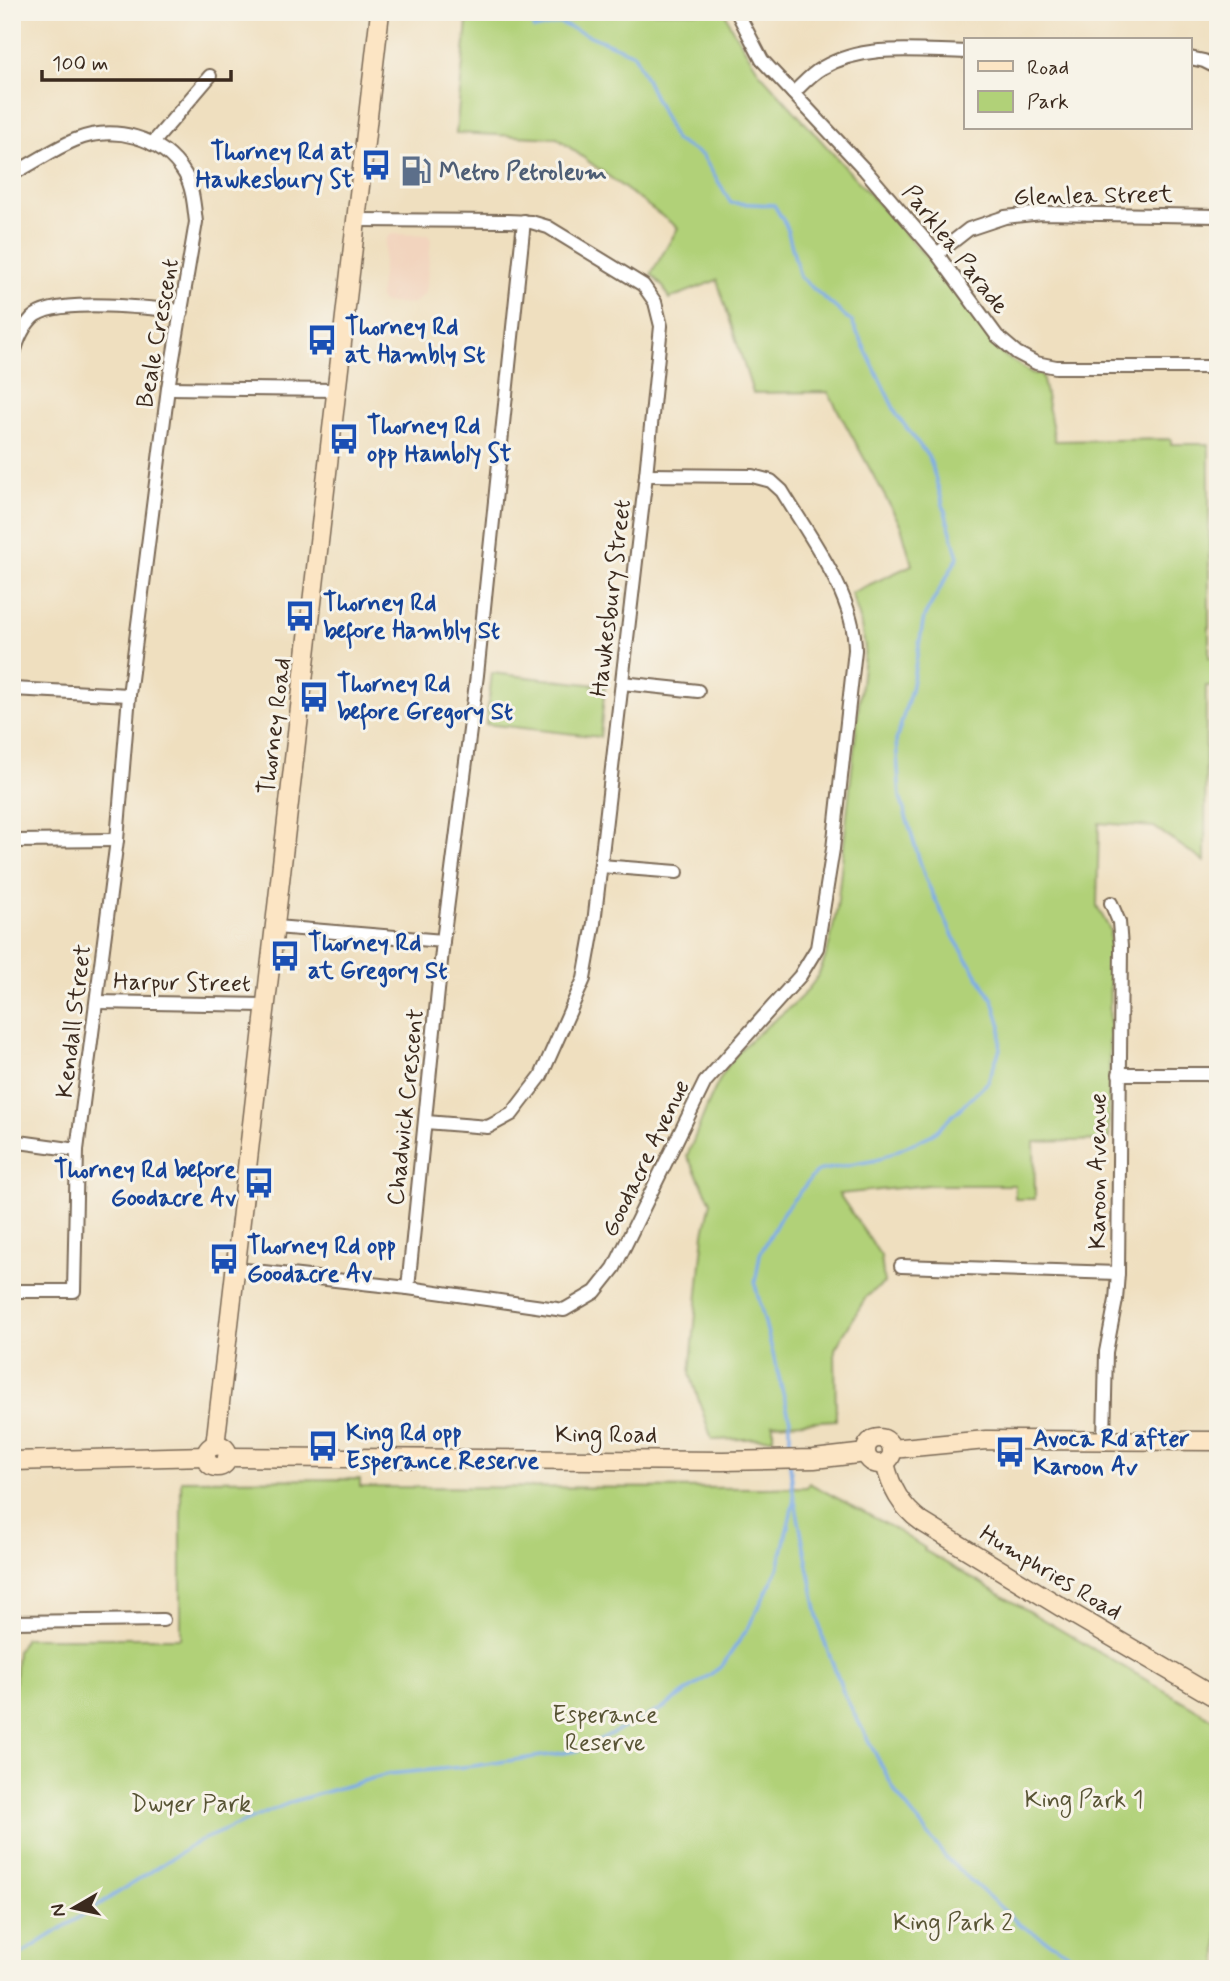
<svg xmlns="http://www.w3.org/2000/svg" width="1230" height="1981" viewBox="0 0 1230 1981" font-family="Mynerve,sans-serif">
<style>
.built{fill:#f2d4be}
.green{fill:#b1d178;stroke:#767e4b;stroke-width:2}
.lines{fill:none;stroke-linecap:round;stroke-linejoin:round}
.stream{stroke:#7dace7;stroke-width:3.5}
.street-casing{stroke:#7a6956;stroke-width:16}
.secondary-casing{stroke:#7a6956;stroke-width:21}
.street{stroke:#fff;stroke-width:12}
.secondary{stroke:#fce5c4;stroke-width:18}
.labels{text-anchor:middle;stroke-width:6;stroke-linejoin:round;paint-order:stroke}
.transit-label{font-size:24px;font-weight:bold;fill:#164399;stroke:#f7f3e8;text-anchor:start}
.service-label{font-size:24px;font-weight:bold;fill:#4e5e75;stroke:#f7f3e8;text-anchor:start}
.street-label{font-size:24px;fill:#3b2a1e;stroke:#f7f3e8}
.park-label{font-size:24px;fill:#585434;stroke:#f7f3e8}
</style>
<rect width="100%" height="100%" fill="#f7f3e8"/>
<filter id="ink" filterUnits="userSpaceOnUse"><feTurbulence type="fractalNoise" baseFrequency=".0143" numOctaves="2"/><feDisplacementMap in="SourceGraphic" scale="14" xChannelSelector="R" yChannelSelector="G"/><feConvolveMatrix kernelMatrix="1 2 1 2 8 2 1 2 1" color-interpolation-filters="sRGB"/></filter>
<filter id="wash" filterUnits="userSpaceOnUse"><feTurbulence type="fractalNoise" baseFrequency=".00686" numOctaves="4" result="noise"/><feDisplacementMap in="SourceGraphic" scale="28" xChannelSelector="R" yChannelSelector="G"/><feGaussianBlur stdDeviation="1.57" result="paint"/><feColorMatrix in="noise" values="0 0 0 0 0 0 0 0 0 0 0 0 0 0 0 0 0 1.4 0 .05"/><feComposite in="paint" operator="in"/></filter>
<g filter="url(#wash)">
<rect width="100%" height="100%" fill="#efdfbf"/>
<path class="built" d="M391 234 428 235 431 240 426 292 414 304 383 303 379 298 386 239Z"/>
<g class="green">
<path d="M468 12H725L731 27 760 73 948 281 1000 353 1032 373 1042 375 1055 441 1171 439V444H1209V658H1218V686H1206L1205 862 1154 827 1099 823 1097 906 1110 930 1109 1140 1034 1142 1035 1199H1015V1185H928L839 1194 881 1256 884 1283 866 1297 835 1349 836 1420 773 1424V1438L712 1440 690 1374 704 1233 711 1202 687 1156C700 1126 711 1090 730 1063 752 1030 793 1013 815 980 828 959 832 932 837 908L865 647 859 616 851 593 912 565 901 526 828 392 753 393 717 280 669 299 664 288 651 274 678 228 557 138 456 133Z"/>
<path d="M492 673 605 686 600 737 486 724Z"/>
<path d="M360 1479V1487L764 1488 807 1487 809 1483 888 1525 925 1548 924 1550 1218 1722V1969H12V1717L17 1651 25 1638H181V1480Z"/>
</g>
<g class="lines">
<g class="stream">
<path d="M532 12 534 29 559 23 634 54 675 140 703 156 731 203 774 205 786 225 800 277 852 322 897 415 930 459 958 557 924 617 911 690 896 741 900 797 925 878 954 938 993 1000 1001 1026 1000 1049 988 1082 933 1134 877 1160 817 1171 784 1211 760 1254 755 1284 790 1420V1452"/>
<path d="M795 1502 822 1635 844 1694 896 1793 947 1859 1019 1924 1094 1969"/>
<path d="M12 1960 199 1841 294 1801 388 1774 473 1766 576 1751 662 1709 722 1666 748 1628 778 1569 794 1500 790 1464"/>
</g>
</g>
</g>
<g filter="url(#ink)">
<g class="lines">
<g class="street-casing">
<g id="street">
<path d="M737 12 762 60 865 170 937 254 997 336 1017 353 1036 363 1056 367H1218"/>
<path d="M1190 58 1204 61 1218 68"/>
<path d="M793 93C802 85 811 74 822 68 865 43 918 51 966 52"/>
<path d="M152 144 210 76"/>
<path d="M12 174C33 164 53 149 75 140 113 125 162 136 185 174 193 188 194 206 196 222L168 388 129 695 117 840 77 1150 74 1291H12"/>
<path d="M357 220 507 221 531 222 548 227 643 285 655 302 661 326 646 475 594 923 584 979 541 1076 512 1114 488 1127 426 1122"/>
<path d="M937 254 969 229 1005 217 1042 213 1218 216"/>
<path d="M12 361C16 345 20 331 32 318 53 296 152 309 182 311"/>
<path d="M168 388 337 390"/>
<path d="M622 683 698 691"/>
<path d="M12 689 129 695"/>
<path d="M12 841 117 840"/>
<path d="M601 866 677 872"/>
<path d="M276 927 443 941"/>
<path d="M97 1002 266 1005"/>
<path d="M1119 1074H1218"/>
<path d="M12 1141 77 1150"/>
<path d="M901 1266 1118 1273"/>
<path d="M236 1269 408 1288 564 1310 595 1292 614 1268 705 1082 800 976 817 948 833 849 855 650C855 596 809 536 782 491L771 481 752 476 646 475"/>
<path d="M408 1288 443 941 477 675 524 221"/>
<path d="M1104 1440 1106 1352 1116 1300 1118 1273 1121 947 1119 922 1111 903"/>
<path d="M12 1622 163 1620"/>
</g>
</g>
<g class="secondary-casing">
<g id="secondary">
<circle cx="879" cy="1451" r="13"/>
<circle cx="217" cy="1456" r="11"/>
<path d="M215 1446 380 12"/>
<path d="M892 1449 986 1440 1218 1441"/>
<path d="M227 1457 723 1461 814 1459 866 1453"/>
<path d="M12 1461 206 1456"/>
<path d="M885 1463C891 1488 901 1507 922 1522L1061 1607 1218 1699"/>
</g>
</g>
<use href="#street" class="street"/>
<use href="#secondary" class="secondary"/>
</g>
</g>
<defs>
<g id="bus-bare" transform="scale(2.415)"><path d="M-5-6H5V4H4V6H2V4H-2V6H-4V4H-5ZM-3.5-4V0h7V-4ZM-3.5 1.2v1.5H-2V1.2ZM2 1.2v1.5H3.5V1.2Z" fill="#1a4fb4" stroke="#f7f3e8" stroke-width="2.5" paint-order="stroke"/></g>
<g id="fuel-bare" transform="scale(2.415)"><path d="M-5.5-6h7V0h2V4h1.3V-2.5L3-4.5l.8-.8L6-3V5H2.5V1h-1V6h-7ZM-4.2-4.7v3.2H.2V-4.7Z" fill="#5c6f8a" stroke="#f7f3e8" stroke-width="2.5" paint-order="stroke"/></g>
</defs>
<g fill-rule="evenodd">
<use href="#bus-bare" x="376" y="165"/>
<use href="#fuel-bare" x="416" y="171"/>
<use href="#bus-bare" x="322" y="340"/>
<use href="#bus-bare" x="344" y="439"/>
<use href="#bus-bare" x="300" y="616"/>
<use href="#bus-bare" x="314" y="697"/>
<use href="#bus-bare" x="285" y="956"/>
<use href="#bus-bare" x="259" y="1183"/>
<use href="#bus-bare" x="224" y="1259"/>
<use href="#bus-bare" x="323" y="1446"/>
<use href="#bus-bare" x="1010" y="1452"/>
</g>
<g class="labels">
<g class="transit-label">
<text x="353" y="159" text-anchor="end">Thorney Rd at<tspan x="353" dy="28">Hawkesbury St</tspan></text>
<text x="345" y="334">Thorney Rd<tspan x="345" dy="28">at Hambly St</tspan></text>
<text x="367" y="433">Thorney Rd<tspan x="367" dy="28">opp Hambly St</tspan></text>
<text x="323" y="610">Thorney Rd<tspan x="323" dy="28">before Hambly St</tspan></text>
<text x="337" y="691">Thorney Rd<tspan x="337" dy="28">before Gregory St</tspan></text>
<text x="308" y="950">Thorney Rd<tspan x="308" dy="28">at Gregory St</tspan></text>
<text x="236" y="1177" text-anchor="end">Thorney Rd before<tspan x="236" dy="28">Goodacre Av</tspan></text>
<text x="247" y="1253">Thorney Rd opp<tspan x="247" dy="28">Goodacre Av</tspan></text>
<text x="346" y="1440">King Rd opp<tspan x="346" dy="28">Esperance Reserve</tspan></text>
<text x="1033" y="1446">Avoca Rd after<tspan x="1033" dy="28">Karoon Av</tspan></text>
</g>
<g class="service-label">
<text x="439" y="179">Metro Petroleum</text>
</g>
<g class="street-label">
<text transform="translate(1093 195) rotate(-1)" y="8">Glenlea Street</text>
<text transform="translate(956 249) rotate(52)" y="8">Parklea Parade</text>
<text transform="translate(157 333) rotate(-80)" y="8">Beale Crescent</text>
<text transform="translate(610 598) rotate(-83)" y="8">Hawkesbury Street</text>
<text transform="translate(274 726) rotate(-83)" y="8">Thorney Road</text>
<text transform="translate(182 982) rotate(1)" y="8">Harpur Street</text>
<text transform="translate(73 1021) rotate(-83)" y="8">Kendall Street</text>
<text transform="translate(405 1107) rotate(-84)" y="8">Chadwick Crescent</text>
<text transform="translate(645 1158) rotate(-64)" y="8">Goodacre Avenue</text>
<text transform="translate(1097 1171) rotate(-90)" y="8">Karoon Avenue</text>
<text x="606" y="1442">King Road</text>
<text transform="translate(1051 1572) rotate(31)" y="8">Humphries Road</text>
</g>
<g class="park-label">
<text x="605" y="1722">Esperance<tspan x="605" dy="28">Reserve</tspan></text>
<text x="1084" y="1807">King Park 1</text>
<text x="191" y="1811">Dwyer Park</text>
<text x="953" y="1930">King Park 2</text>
</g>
</g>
<rect width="1230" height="1981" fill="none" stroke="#f7f3e8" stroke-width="42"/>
<rect x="964" y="38" width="228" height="91" fill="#f7f3e8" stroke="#aca397" stroke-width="2"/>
<rect x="978" y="61" width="35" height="10" fill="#fce5c4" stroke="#aca397" stroke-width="2"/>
<text x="1027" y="74" font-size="21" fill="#3b2a1e">Road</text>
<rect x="978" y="91" width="35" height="21" fill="#b1d178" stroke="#aca397" stroke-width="2"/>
<text x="1027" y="108" font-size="21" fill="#3b2a1e">Park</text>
<g transform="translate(74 1908) rotate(261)" stroke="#f7f3e8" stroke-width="5" paint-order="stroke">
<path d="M0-5L12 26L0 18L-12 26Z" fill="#3b2a1e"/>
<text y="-10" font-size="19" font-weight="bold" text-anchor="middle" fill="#3b2a1e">N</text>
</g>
<path d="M42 70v10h189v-10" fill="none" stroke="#3b2a1e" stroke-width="3.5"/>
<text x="52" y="70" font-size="21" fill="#3b2a1e" stroke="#f7f3e8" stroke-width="5" paint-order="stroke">100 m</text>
</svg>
